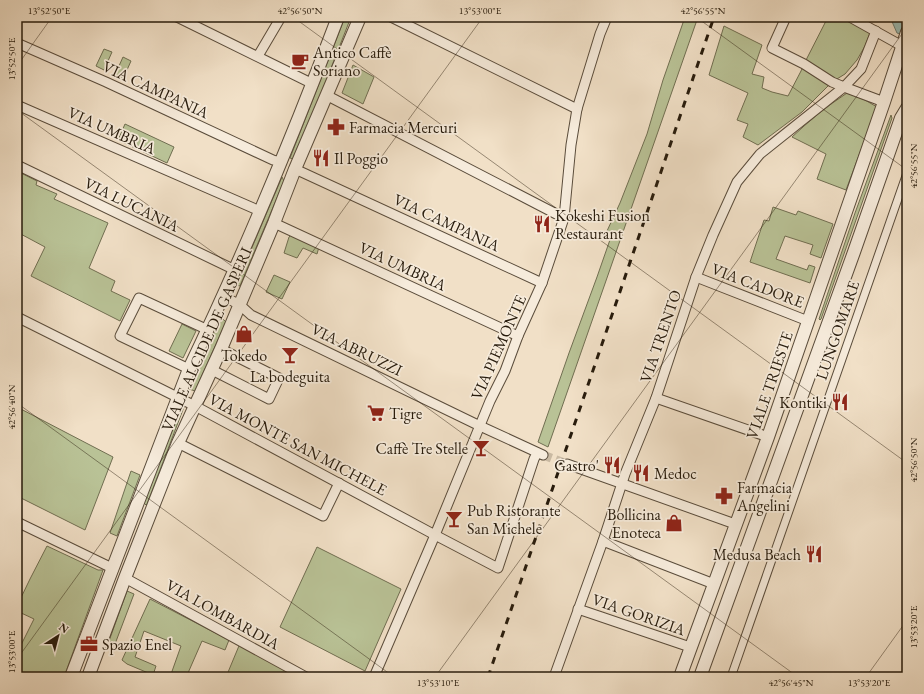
<svg xmlns="http://www.w3.org/2000/svg" width="924" height="694" viewBox="0 0 924 694" font-family="'EB Garamond',serif">
<style>
.green{fill:#b9c296;stroke:#706e51}
.water{fill:#9bbdb6;stroke:#6d7c72}
.lines{fill:none;stroke-linecap:round;stroke-linejoin:round}
.minor-tunnel{stroke:#c9b9a2;stroke-width:9;stroke-dasharray:9 4.5;stroke-linecap:butt}
.pedestrian-casing{stroke:#5a4c3b;stroke-width:9}
.minor-casing{stroke:#5a4c3b;stroke-width:11}
.tertiary-casing{stroke:#5a4c3b;stroke-width:14}
.pedestrian{stroke:#f6ebdb;stroke-width:7}
.minor{stroke:#f6ebdb;stroke-width:9}
.tertiary{stroke:#f6ebdb;stroke-width:12}
.rail{stroke:#271b0c;stroke-width:3;stroke-dasharray:7 7;stroke-linecap:butt}
.ticks{fill:none;stroke:#271b0c;stroke-width:1;stroke-opacity:0.45}
.labels{text-anchor:middle;stroke-width:3.5;stroke-linejoin:round;paint-order:stroke}
.poi-label{font-size:16px;fill:#271b0c;stroke:#f6ebdb;text-anchor:start}
.street-label{font-size:16px;fill:#271b0c;stroke:#f6ebdb}
.neatline{fill:none;stroke:#271b0c;stroke-width:1.5}
.ticks-label{font-size:10px;text-anchor:middle;fill:#271b0c}
</style>
<rect width="100%" height="100%" fill="#f1e0c7"/>
<filter id="stains"><feTurbulence type="fractalNoise" baseFrequency=".005" numOctaves="4"/><feColorMatrix values="0 0 0 0 .2 0 0 0 0 .09 0 0 0 0 .02 0 0 0 .5 -.17"/></filter>
<radialGradient id="worn" r=".72"><stop offset=".6" stop-color="#630" stop-opacity="0"/><stop offset="1" stop-color="#630" stop-opacity=".3"/></radialGradient>
<g class="green">
<path d="M345 17H351L295 160 290 158Z"/>
<path d="M685 17H698L548 447 538 442 569 353 597 277 612 234 607 231 620 203 647 134 663 80Z"/>
<path d="M828 17H843L866 29 870 33 865 46 857 60 845 74 832 82 802 112 758 145 743 137 748 124 737 120 748 93 709 75 724 26 762 45 752 74 764 77 762 88 772 92 788 96 801 71 804 64Z"/>
<path d="M104 49 112 52 104 70 96 66Z"/>
<path d="M123 57 131 61 123 79 115 75Z"/>
<path d="M353 65 374 77 363 104 342 93Z"/>
<path d="M847 93 865 100 877 107 846 190 817 179 826 154 792 137C809 121 827 106 847 93Z"/>
<path d="M891 115 892 118 821 319 820 320 819 319 855 213Z"/>
<path d="M125 124 174 147 167 163 118 140Z"/>
<path d="M17 171 37 181 36 185 57 194 54 199 108 223 89 268 115 281 111 291 130 300 120 321 31 276 45 247 17 232V211L19 208 17 207Z"/>
<path d="M282 177 284 181 240 286 236 285Z"/>
<path d="M773 207 796 215 798 211 833 224 821 258 810 254 813 245 785 236 776 259 807 270 809 265 815 267 810 283 750 262 764 220 769 221Z"/>
<path d="M291 235 319 247 317 254 303 248 297 258 284 253 289 237Z"/>
<path d="M274 275 290 282 282 299 266 292Z"/>
<path d="M221 317 226 322 195 391 189 389Z"/>
<path d="M182 324 196 331 183 358 169 351Z"/>
<path d="M183 404 184 407 147 504 146 505 143 502Z"/>
<path d="M17 407 113 457 85 530 17 496Z"/>
<path d="M131 471 140 475 117 536 110 533Z"/>
<path d="M47 546 98 570H103L64 677H17V653L34 619 17 611V606L30 579Z"/>
<path d="M317 547 401 589 365 671 280 627Z"/>
<path d="M127 591 134 594 115 644 109 641Z"/>
<path d="M150 599 229 640 225 650 202 641 188 673 185 677H170L181 646 144 631 135 657 156 666 153 675 127 664 122 660Z"/>
<path d="M241 641 306 677H226Z"/>
</g>
<path class="water" d="M890 17H907V36L897 33Z"/>
<g class="lines">
<path class="minor-tunnel" d="M543 455 567 464"/>
<g class="pedestrian-casing">
<path id="pedestrian" d="M731 677 907 173"/>
</g>
<g class="minor-casing">
<g id="minor">
<path d="M177 17 313 84"/>
<path d="M391 17 577 109"/>
<path d="M786 17 772 48 804 64 832 82 844 87 861 69 876 31"/>
<path d="M850 17 902 46"/>
<path d="M17 19 18 17"/>
<path d="M17 43 106 82 273 160 281 162"/>
<path d="M258 56 281 17"/>
<path d="M326 95 564 218"/>
<path d="M17 105 260 211"/>
<path d="M17 165 235 270"/>
<path d="M295 169 542 283"/>
<path d="M274 223 518 336"/>
<path d="M696 277 808 321"/>
<path d="M223 296 240 305 251 315 480 426 543 455"/>
<path d="M17 317 195 406 435 535 498 568 534 459 537 453"/>
<path d="M189 369 120 336 139 298 208 330"/>
<path d="M212 370 269 399 279 378 221 349"/>
<path d="M656 398 768 437"/>
<path d="M178 443 323 516 339 483"/>
<path d="M567 464 735 524"/>
<path d="M17 522 112 568"/>
<path d="M603 541 714 584"/>
<path d="M125 578 306 677"/>
<path d="M578 609 690 647"/>
<path d="M374 677 435 535 490 401 505 371 518 336 542 283 564 218 571 145 577 109 600 34 607 17"/>
<path d="M554 677 603 541 625 474 656 398 696 277 713 235 737 182 760 154 844 87 884 102"/>
</g>
</g>
<g class="tertiary-casing">
<g id="tertiary">
<path d="M71 677 189 369C244 254 293 136 338 17"/>
<path d="M88 677 125 578 178 443 221 349 274 223 295 169 360 17"/>
<path d="M680 677 768 437 884 102 907 32"/>
<path d="M700 677 854 252 901 118 907 108"/>
</g>
</g>
<use href="#pedestrian" class="pedestrian"/>
<use href="#minor" class="minor"/>
<use href="#tertiary" class="tertiary"/>
<path class="rail" d="M488 677 714 17"/>
</g>
<path class="ticks" d="M293 17 907 463M696 17 907 170M17 66 52 17M17 110 798 677M17 403 394 677M17 659 483 17M435 677 907 27M866 677 907 620"/>
<defs>
<g id="cafe-bare" transform="scale(1.38)"><path d="M-5.5-4.5H6V0H3Q3 3.5 0 3.5H-2.5Q-5.5 3.5-5.5 0ZM3-3.2v2h1.7v-2ZM-6 4.5H4V6H-6Z" fill="#8f2418" stroke="#f6ebdb" stroke-width="2.5" paint-order="stroke"/></g>
<g id="pharmacy-bare" transform="scale(1.38)"><path d="M-2-6h4v4h4v4h-4v4h-4v-4h-4v-4h4Z" fill="#8f2418" stroke="#f6ebdb" stroke-width="2.5" paint-order="stroke"/></g>
<g id="restaurant-bare" transform="scale(1.38)"><path d="M-5-6h1v4h1v-4h1v4h1v-4h1v5L-1.5 .5V6h-2V.5L-5-1ZM5-6V6H3V1.5H1.5Q1.5-4 5-6Z" fill="#8f2418" stroke="#f6ebdb" stroke-width="2.5" paint-order="stroke"/></g>
<g id="shop-bare" transform="scale(1.38)"><path d="M-5-2.5h2.3a2.7 3.5 0 0 1 5.4 0H5L5.5 6h-11ZM-1.5-2.5h3a1.5 2.3 0 0 0-3 0Z" fill="#8f2418" stroke="#f6ebdb" stroke-width="2.5" paint-order="stroke"/></g>
<g id="bar-bare" transform="scale(1.38)"><path d="M-6-5H6L.8 .8V4.5H3.5V6h-7V4.5H-.8V.8Z" fill="#8f2418" stroke="#f6ebdb" stroke-width="2.5" paint-order="stroke"/></g>
<g id="supermarket-bare" transform="scale(1.38)"><path d="M-6-5.5h2.5l.6 2H6L4.5 2H-2.5L-4.4-4H-6ZM-1.5 3.2a1.3 1.3 0 1 0 .1 0ZM3 3.2a1.3 1.3 0 1 0 .1 0Z" fill="#8f2418" stroke="#f6ebdb" stroke-width="2.5" paint-order="stroke"/></g>
<g id="office-bare" transform="scale(1.38)"><path d="M-6-3h4V-5.5h4V-3h4V5H-6ZM-1-4.5V-3h2v-1.5ZM-6 0V1H6V0Z" fill="#8f2418" stroke="#f6ebdb" stroke-width="2.5" paint-order="stroke"/></g>
</defs>
<g fill-rule="evenodd">
<use href="#cafe-bare" x="300" y="61"/>
<use href="#pharmacy-bare" x="336" y="127"/>
<use href="#restaurant-bare" x="321" y="158"/>
<use href="#restaurant-bare" x="542" y="224"/>
<use href="#shop-bare" x="244" y="334"/>
<use href="#bar-bare" x="290" y="355"/>
<use href="#restaurant-bare" x="840" y="402"/>
<use href="#supermarket-bare" x="376" y="413"/>
<use href="#bar-bare" x="481" y="448"/>
<use href="#restaurant-bare" x="612" y="465"/>
<use href="#restaurant-bare" x="641" y="473"/>
<use href="#pharmacy-bare" x="724" y="496"/>
<use href="#bar-bare" x="454" y="519"/>
<use href="#shop-bare" x="674" y="523"/>
<use href="#restaurant-bare" x="814" y="554"/>
<use href="#office-bare" x="89" y="644"/>
</g>
<g class="labels">
<g class="poi-label">
<text x="313" y="58">Antico Caffè<tspan x="313" dy="18">Soriano</tspan></text>
<text x="349" y="133">Farmacia Mercuri</text>
<text x="334" y="164">Il Poggio</text>
<text x="555" y="221">Kokeshi Fusion<tspan x="555" dy="18">Restaurant</tspan></text>
<text x="244" y="361" text-anchor="middle">Tokedo</text>
<text x="290" y="382" text-anchor="middle">La bodeguita</text>
<text x="827" y="408" text-anchor="end">Kontiki</text>
<text x="389" y="419">Tigre</text>
<text x="468" y="454" text-anchor="end">Caffè Tre Stelle</text>
<text x="599" y="471" text-anchor="end">Gastro'</text>
<text x="654" y="479">Medoc</text>
<text x="737" y="493">Farmacia<tspan x="737" dy="18">Angelini</tspan></text>
<text x="467" y="516">Pub Ristorante<tspan x="467" dy="18">San Michele</tspan></text>
<text x="661" y="520" text-anchor="end">Bollicina<tspan x="661" dy="18">Enoteca</tspan></text>
<text x="801" y="560" text-anchor="end">Medusa Beach</text>
<text x="102" y="650">Spazio Enel</text>
</g>
<g class="street-label">
<text transform="translate(156 89) rotate(25)" y="6">VIA CAMPANIA</text>
<text transform="translate(112 130) rotate(24)" y="6">VIA UMBRIA</text>
<text transform="translate(132 204) rotate(26)" y="6">VIA LUCANIA</text>
<text transform="translate(447 222) rotate(25)" y="6">VIA CAMPANIA</text>
<text transform="translate(403 266) rotate(25)" y="6">VIA UMBRIA</text>
<text transform="translate(758 285) rotate(21)" y="6">VIA CADORE</text>
<text transform="translate(837 330) rotate(-71)" y="6">LUNGOMARE</text>
<text transform="translate(660 336) rotate(-71)" y="6">VIA TRENTO</text>
<text transform="translate(206 339) rotate(-66)" y="6">VIALE ALCIDE DE GASPERI</text>
<text transform="translate(498 347) rotate(-66)" y="6">VIA PIEMONTE</text>
<text transform="translate(357 349) rotate(26)" y="6">VIA ABRUZZI</text>
<text transform="translate(769 385) rotate(-71)" y="6">VIALE TRIESTE</text>
<text transform="translate(298 444) rotate(28)" y="6">VIA MONTE SAN MICHELE</text>
<text transform="translate(223 614) rotate(29)" y="6">VIA LOMBARDIA</text>
<text transform="translate(639 614) rotate(19)" y="6">VIA GORIZIA</text>
</g>
</g>
<rect width="924" height="694" fill="none" stroke="#f1e0c7" stroke-width="44"/>
<g transform="translate(58 636) rotate(36)" stroke="#f6ebdb" stroke-width="3" paint-order="stroke">
<path d="M0-3L7 15L0 10L-7 15Z" fill="#271b0c"/>
<text y="-6" font-size="11" font-weight="bold" text-anchor="middle" fill="#271b0c">N</text>
</g>
<rect x="22" y="22" width="880" height="650" class="neatline"/>
<g class="ticks-label">
<text x="49" y="14">13°52'50"E</text>
<text x="300" y="14">42°56'50"N</text>
<text x="480" y="14">13°53'00"E</text>
<text x="703" y="14">42°56'55"N</text>
<text transform="translate(11 59) rotate(-90)" y="4">13°52'50"E</text>
<text transform="translate(913 166) rotate(-90)" y="4">42°56'55"N</text>
<text transform="translate(11 407) rotate(-90)" y="4">42°56'40"N</text>
<text transform="translate(913 460) rotate(-90)" y="4">42°56'50"N</text>
<text transform="translate(913 627) rotate(-90)" y="4">13°53'20"E</text>
<text transform="translate(11 652) rotate(-90)" y="4">13°53'00"E</text>
<text x="438" y="686">13°53'10"E</text>
<text x="791" y="686">42°56'45"N</text>
<text x="869" y="686">13°53'20"E</text>
</g>
<rect width="100%" height="100%" filter="url(#stains)"/>
<rect width="100%" height="100%" fill="url(#worn)"/>
</svg>
